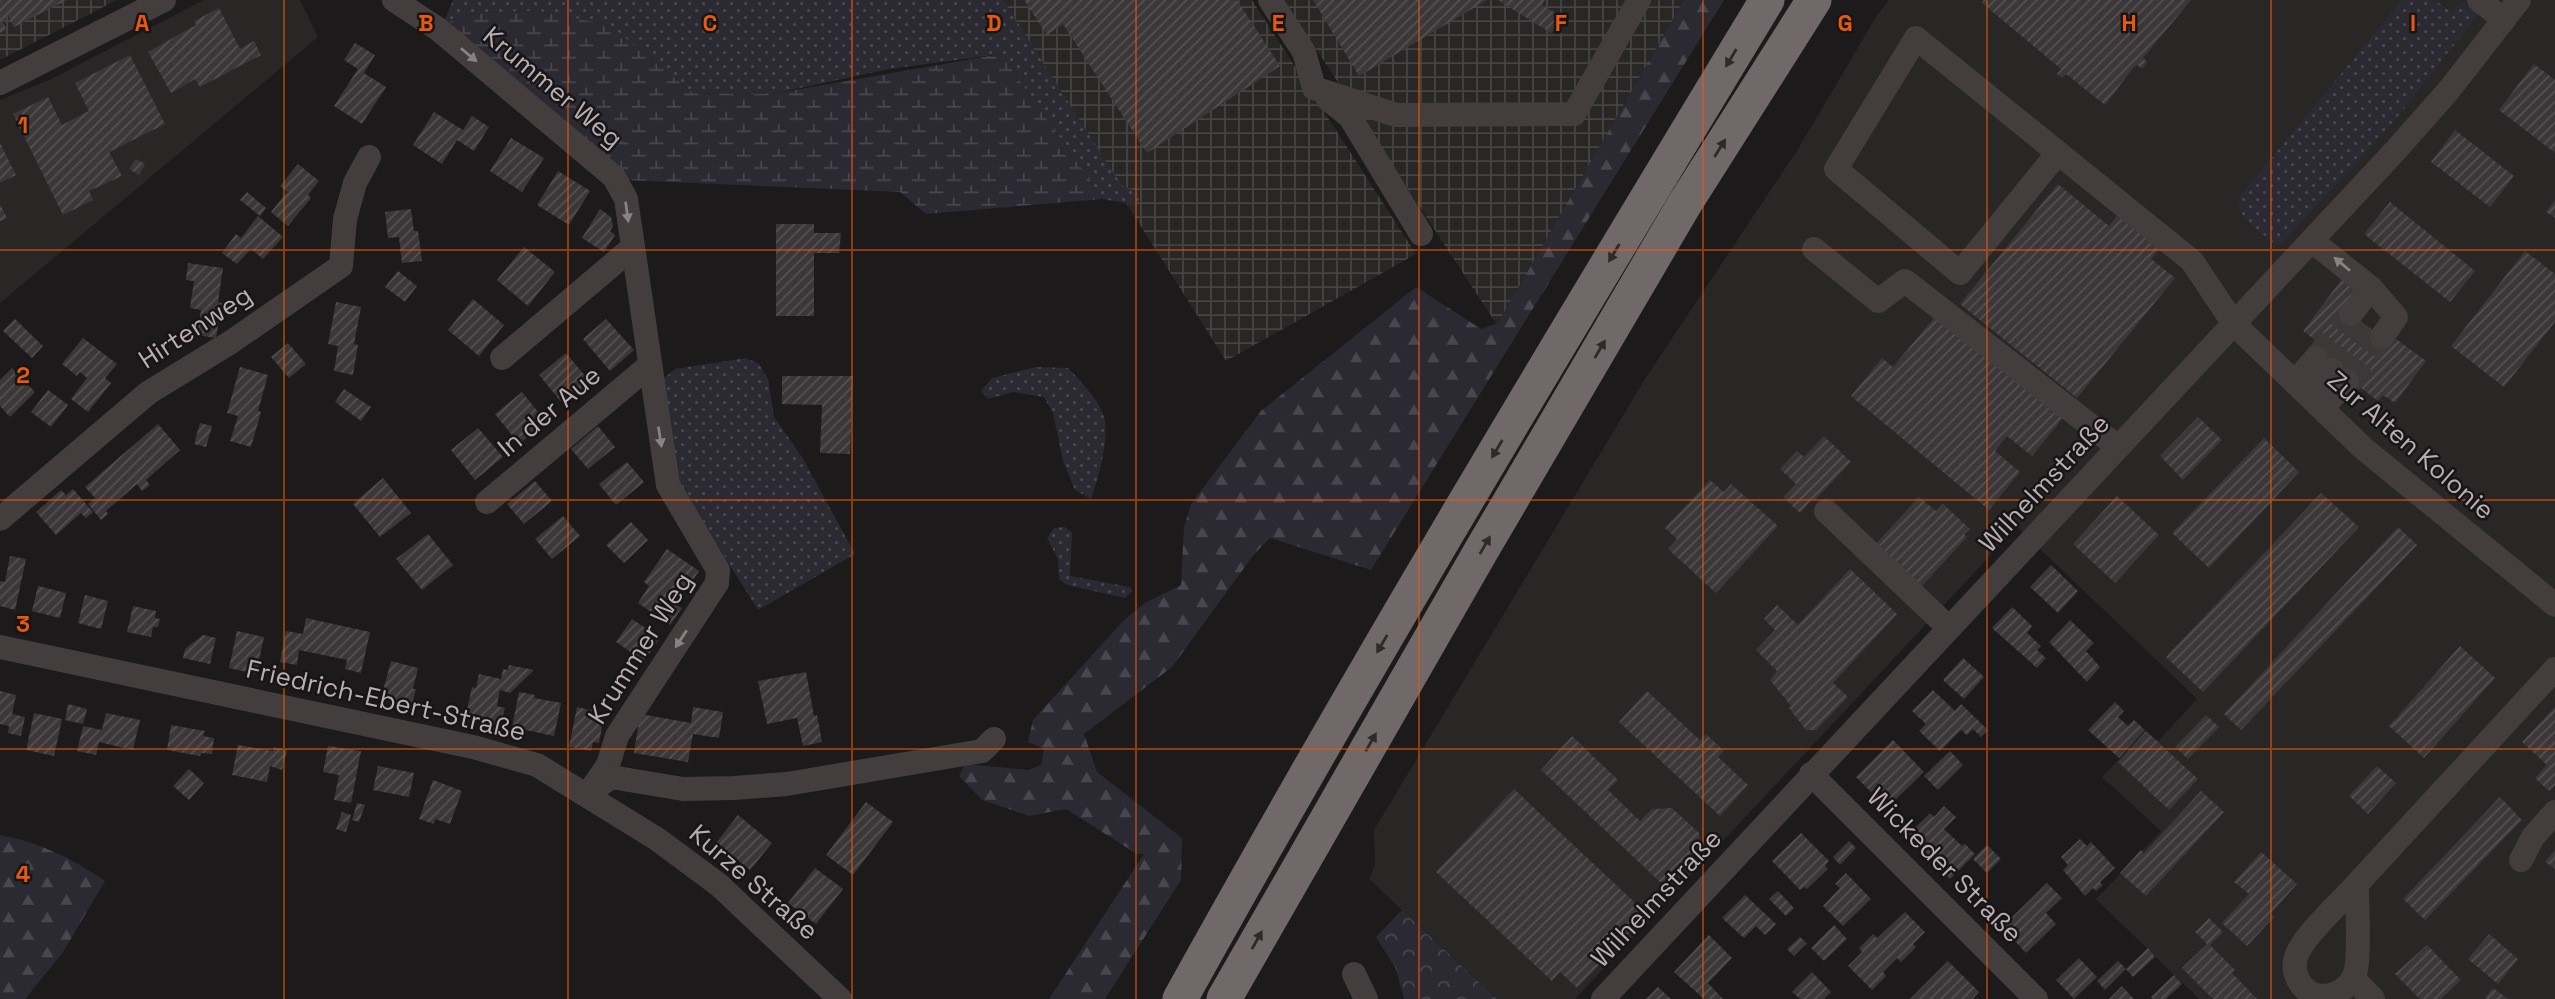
<svg xmlns="http://www.w3.org/2000/svg" width="2555" height="999" viewBox="0 0 2555 999" font-family="'Space Grotesk',sans-serif">
<style>
.built{fill:#292626}
.industrial{fill:url(#industrial-grid)}
.grass{fill:url(#grass-dots)}
.forest{fill:url(#forest-firs)}
.wetland{fill:url(#wetland-marsh)}
.park{fill:url(#park-crowns)}
.building{fill:url(#building-hatch)}
.lines{fill:none;stroke-linecap:round;stroke-linejoin:round}
.minor-tunnel{stroke:#3c3838;stroke-width:24;stroke-dasharray:24 12;stroke-linecap:butt}
.minor{stroke:#433d3e;stroke-width:24}
.highway{stroke:#71686a;stroke-width:35}
.oneway{fill:#8a8184}
.oneway2{fill:#2e2a2a}
.grid{fill:none;stroke:#e8590c;stroke-width:2;stroke-opacity:0.55}
.labels{text-anchor:middle;stroke-width:5;stroke-linejoin:round;paint-order:stroke}
.street-label{font-size:26px;fill:#baaeb2;stroke:#171515}
.grid-label{font-size:23px;text-anchor:middle;font-weight:bold;fill:#e8590c;stroke:#171515;stroke-width:5;stroke-linejoin:round;paint-order:stroke}
</style>
<defs>
<pattern id="industrial-grid" width="8" height="8" patternUnits="userSpaceOnUse" patternTransform="scale(1.75)"><rect width="8" height="8" fill="#292626"/><path d="M0 4h8M4 0v8" fill="none" stroke="#464343"/></pattern>
<pattern id="grass-dots" width="8" height="8" patternUnits="userSpaceOnUse" patternTransform="scale(1.75)"><rect width="8" height="8" fill="#2b2a33"/><path d="M2 2h.1M6 6h.1" fill="none" stroke="#48464e" stroke-width="1.8" stroke-linecap="round"/></pattern>
<pattern id="forest-firs" width="22" height="20" patternUnits="userSpaceOnUse" patternTransform="scale(1.75)"><rect width="22" height="20" fill="#2b2a33"/><path d="M5 1l3.5 6h-7zM16 11l3.5 6h-7z" fill="#48464e"/></pattern>
<pattern id="wetland-marsh" width="20" height="14" patternUnits="userSpaceOnUse" patternTransform="scale(1.75)"><rect width="20" height="14" fill="#2b2a33"/><path d="M1 5h8M5 5V1M11 12h8M15 12V8" fill="none" stroke="#48464e"/></pattern>
<pattern id="park-crowns" width="20" height="18" patternUnits="userSpaceOnUse" patternTransform="scale(1.75)"><rect width="20" height="18" fill="#2b2a33"/><path d="M2 6a3 3 0 1 1 6 0M12 15a3 3 0 1 1 6 0" fill="none" stroke="#48464e"/></pattern>
<pattern id="building-hatch" width="6" height="6" patternUnits="userSpaceOnUse" patternTransform="scale(1.75)"><rect width="6" height="6" fill="#3b3738"/><path d="M-1 1l2-2M0 6l6-6M5 7l2-2" fill="none" stroke="#555152"/></pattern>
</defs>
<rect width="100%" height="100%" fill="#1c1a1a"/>
<g class="built">
<path d="M204 0H300L318 37 0 303V100L49 80Z"/>
<path d="M1889 0H2555V999H2199L2096 899 2161 831 2102 777 2146 731 2158 741 2197 699 2017 527 1575 999H1497L1369 879 1375 865 1374 830 1645 379 1798 149 1876 17Z"/>
</g>
<g class="industrial">
<path d="M0 0H117L0 60Z"/>
<path d="M998 0H1252L1416 254 1226 361Z"/>
<path d="M1284 0H1684L1497 325Z"/>
</g>
<g class="grass">
<path d="M453 0H1003L1115 175 1123 186 1137 192 1140 198 1135 205 1103 199 1001 54 889 69 772 94 693 93 609 25 538 11 474 13 443 24Z"/>
<path d="M2402 0H2435L2451 12 2461 1 2478 15 2391 125 2280 245 2275 244C2262 233 2235 218 2238 199Z"/>
<path d="M746 358 759 364 768 379 774 417 802 457 855 554 758 610 684 492 677 477 661 381 675 369Z"/>
<path d="M1036 367 1068 368C1081 382 1098 398 1104 417 1110 436 1098 480 1091 499L1075 490 1063 461 1053 413 1044 397 1013 392 988 399 981 391 992 378Z"/>
<path d="M1065 527 1072 532 1070 576 1130 587 1132 591 1125 598 1067 585 1059 579 1058 559 1047 538 1054 528Z"/>
</g>
<g class="forest">
<path d="M1684 0H1724L1371 570 1270 538 1255 553 1172 667 1084 734 1097 772 1182 838 1181 880 1105 999H1049L1144 854H1137L1066 809 1029 816 982 800 959 776 965 764 1028 770 1041 765 1044 749 1028 742 1033 720 1123 621 1145 603 1181 585 1184 527 1191 504 1261 411 1416 287 1481 329 1498 323Z"/>
<path d="M0 835C39 842 73 859 105 881L63 952 25 999H0Z"/>
</g>
<path class="wetland" d="M538 11 609 25 693 93 772 94 1001 54 1103 199 926 214 900 192 624 180 443 24 474 13Z"/>
<path class="park" d="M1402 910 1497 999H1404L1396 969 1376 937Z"/>
<g class="building">
<path d="M0 0H67L14 27 8 16 3 23 7 30 0 33Z"/>
<path d="M1024 0H1237L1280 66 1147 153 1063 24 1047 35Z"/>
<path d="M1313 0H1487L1359 76Z"/>
<path d="M1498 0H1545L1542 5 1562 17 1551 33Z"/>
<path d="M1984 0H2191L2143 58 2147 62 2142 69 2137 65 2133 68 2105 105 2066 74 2062 78 2057 74 2061 69 2055 64 1982 3Z"/>
<path d="M219 8 240 49 254 41 261 55 200 87 195 79 171 93 148 52 196 25 194 21Z"/>
<path d="M355 43 375 55 364 73 386 87 362 124 334 106 358 69 344 60Z"/>
<path d="M130 55 165 124 109 152 122 176 89 191 93 200 63 215 13 114 48 97 62 125 89 111 75 83Z"/>
<path d="M2534 64 2555 80V153L2499 110Z"/>
<path d="M434 112 463 130 472 116 489 127 474 151 457 140 442 164 413 145Z"/>
<path d="M2455 130 2514 176 2490 207 2431 162Z"/>
<path d="M511 138 544 158 522 192 490 171Z"/>
<path d="M0 143 16 175 0 183Z"/>
<path d="M136 159 145 164 139 175 129 169Z"/>
<path d="M298 164 319 181 308 195 311 198 288 226 271 212 287 192 280 186Z"/>
<path d="M558 171 590 191 569 225 537 205Z"/>
<path d="M2058 184 2109 226 2120 212 2162 246 2151 259 2175 278 2077 398 1960 304Z"/>
<path d="M247 192 266 208 260 216 240 200Z"/>
<path d="M2555 200V218L2546 212Z"/>
<path d="M2390 202 2475 271 2450 302 2364 234Z"/>
<path d="M0 204 7 218 0 221Z"/>
<path d="M411 209 414 231H418L422 261 402 263 399 237 388 238 385 212Z"/>
<path d="M600 209 611 217 613 226 610 231 615 235 604 252 582 238Z"/>
<path d="M258 216 283 237 263 259 251 249 237 264 222 253 236 234 241 238Z"/>
<path d="M776 224H814V233H841L839 253H814V316H776Z"/>
<path d="M524 247 555 272 528 306 497 280Z"/>
<path d="M2525 251 2555 274V322L2504 387 2451 346Z"/>
<path d="M188 263 223 268 218 302 222 303 216 338 197 335 201 310 190 308 194 281 186 280Z"/>
<path d="M398 271 417 286 405 302 385 287Z"/>
<path d="M2342 279 2358 291 2344 309 2392 344 2396 339 2426 361 2395 403 2383 395 2378 401 2361 388 2359 390 2311 354 2319 343 2303 331Z"/>
<path d="M473 299 504 325 479 356 448 330Z"/>
<path d="M336 302 361 307 354 344 358 345 353 375 334 371 338 346 328 344Z"/>
<path d="M1939 312 2067 413 2032 456 2007 436 1995 451 2020 472 1989 510 1851 396 1882 358 1893 367Z"/>
<path d="M15 319 43 346 32 358 3 331Z"/>
<path d="M606 319 634 350 610 371 583 339Z"/>
<path d="M83 338 117 364 105 378 111 383 88 412 71 399 87 378 80 372 77 376 62 364Z"/>
<path d="M288 343 306 364 289 378 271 357Z"/>
<path d="M566 353 590 382 563 404 539 375Z"/>
<path d="M240 367 268 375 258 411 261 412 251 447 230 441 238 416 227 413Z"/>
<path d="M12 368 35 392 10 417 0 406V380Z"/>
<path d="M782 376H853L850 454 820 453 822 405 782 404Z"/>
<path d="M344 389 371 407 361 421 335 402Z"/>
<path d="M48 390 68 405 51 427 31 412Z"/>
<path d="M522 392 546 422 519 444 495 414Z"/>
<path d="M2198 417 2222 440 2183 480 2160 456Z"/>
<path d="M200 423 212 426 206 447 194 444Z"/>
<path d="M158 424 180 450 146 480 150 485 142 491 137 484 106 511 108 514 101 520 88 504 95 498 85 487Z"/>
<path d="M598 426 615 447 588 469 571 449Z"/>
<path d="M478 428 503 457 475 480 451 450Z"/>
<path d="M1824 436 1851 462 1814 501 1812 499 1800 513 1783 497 1796 484 1780 469 1797 451 1804 457Z"/>
<path d="M2264 438 2299 472 2209 568 2172 533Z"/>
<path d="M627 462 644 482 616 505 599 484Z"/>
<path d="M383 478 411 513 380 537 353 504Z"/>
<path d="M1710 480 1724 492 1731 484 1778 526 1716 593 1668 549 1677 539 1665 528Z"/>
<path d="M535 481 552 501 524 524 507 504Z"/>
<path d="M73 489 93 512 86 518 81 513 56 535 36 512 61 490 66 495Z"/>
<path d="M2321 493 2359 527 2203 692 2166 657Z"/>
<path d="M2117 496 2159 535 2115 583 2073 544Z"/>
<path d="M1919 497 1936 511 1943 504 1970 529 1964 534 1967 537 1919 589 1873 547Z"/>
<path d="M563 516 580 536 552 559 535 539Z"/>
<path d="M631 522 648 540 624 563 606 545Z"/>
<path d="M2398 527 2417 545 2241 730 2224 714Z"/>
<path d="M428 534 453 565 422 590 396 559Z"/>
<path d="M667 549 699 571 676 605 682 608 670 625 638 603 649 586 644 582Z"/>
<path d="M10 556 26 559 15 610 0 606V581L5 582Z"/>
<path d="M2051 565 2078 591 2058 613 2030 587Z"/>
<path d="M1850 569 1897 614 1833 683 1848 697 1816 730H1806L1789 708 1791 706 1770 680 1777 671 1756 650 1775 630 1764 619 1777 605 1798 625Z"/>
<path d="M38 586 66 593 60 618 32 611Z"/>
<path d="M85 595 108 601 101 629 78 623Z"/>
<path d="M133 606 156 611 155 618 160 619 158 627H153L151 637 127 632Z"/>
<path d="M2012 607 2032 626 2027 633 2041 646 2037 650 2046 658 2037 668 1992 628Z"/>
<path d="M306 618 370 632 361 673 345 669 347 660 299 650 297 665 280 662 286 631 303 634Z"/>
<path d="M632 619 660 638 644 661 616 642Z"/>
<path d="M2070 620 2094 643 2086 651 2100 667 2087 682 2049 642Z"/>
<path d="M237 631 264 637 256 674 229 668Z"/>
<path d="M203 635 216 638 210 664 183 658 185 649Z"/>
<path d="M2460 646 2495 678 2424 758 2389 726Z"/>
<path d="M1963 658 1984 677 1964 699 1943 680Z"/>
<path d="M391 661 418 668 413 689H416L412 704 409 703 408 708 381 698Z"/>
<path d="M509 665 534 670 510 693 500 690 497 706 505 708 500 726 465 718 472 687 476 688 479 674 501 679 503 669 508 670Z"/>
<path d="M806 672 814 716 817 715 822 742 803 746 797 718 767 724 758 681Z"/>
<path d="M1933 690 1955 711 1961 704 1988 730 1981 737 1973 729 1967 735 1961 730 1940 751 1919 731 1926 724 1912 711Z"/>
<path d="M0 691 16 695 12 714 25 717 21 736 8 733 9 726 0 724Z"/>
<path d="M1647 691 1700 740 1706 734 1724 751 1718 757 1748 785 1720 816 1619 722Z"/>
<path d="M519 692 535 695 534 698 561 703 554 736 512 727Z"/>
<path d="M2115 702 2124 711 2118 717 2128 726 2134 720 2145 730 2119 758 2088 730Z"/>
<path d="M68 704 87 709 83 724 65 720Z"/>
<path d="M577 707 599 712 598 715 604 716 599 743 593 742 591 751 569 747Z"/>
<path d="M693 707 723 712 719 738 693 734 688 762 634 753 640 714 691 723Z"/>
<path d="M2555 707V785L2549 791 2535 778 2547 765 2522 742Z"/>
<path d="M34 713 62 719 54 756 26 750Z"/>
<path d="M106 713 140 720 133 750 99 742 96 755 77 751 83 726 102 730Z"/>
<path d="M2206 715 2219 727 2188 759 2175 747Z"/>
<path d="M171 725 205 731 203 736 214 738 212 754 201 753 200 756 167 750Z"/>
<path d="M2146 731 2198 779 2169 810 2118 762Z"/>
<path d="M1572 736 1618 780 1608 790 1640 821 1652 809 1672 808 1699 833 1700 848 1671 881 1660 882 1541 770Z"/>
<path d="M1893 740 1924 772 1887 808 1856 777Z"/>
<path d="M238 745 273 751 274 747 287 750 282 770 270 766 267 782 232 775Z"/>
<path d="M328 746 361 751 351 803 334 800 339 775 323 772Z"/>
<path d="M1950 751 1963 765 1938 790 1924 776Z"/>
<path d="M378 766 414 773 409 797 373 790Z"/>
<path d="M2377 766 2396 783 2368 814 2349 796Z"/>
<path d="M189 769 204 783 189 800 173 786Z"/>
<path d="M433 780 462 791 450 824 435 819 434 824 419 819Z"/>
<path d="M1514 789 1647 914 1577 988 1560 972 1552 981 1436 872Z"/>
<path d="M2201 791 2224 812 2146 896 2120 873 2141 850 2144 853Z"/>
<path d="M2500 797 2522 820 2425 920 2403 899Z"/>
<path d="M866 802 893 822 853 875 826 855Z"/>
<path d="M357 803 365 805 359 822 352 820Z"/>
<path d="M1944 806 1956 817 1944 829 1962 846 1965 844 1975 854 1950 879 1909 834 1930 813 1934 817Z"/>
<path d="M342 812 351 815 346 832 336 829Z"/>
<path d="M738 815 772 843 750 870 716 843Z"/>
<path d="M1801 833 1829 861 1825 866 1828 869 1807 889 1804 887 1800 890 1772 861Z"/>
<path d="M2080 839 2087 846 2091 842 2115 868 2100 882 2103 885 2096 891 2093 888 2085 896 2063 870 2068 865 2061 857Z"/>
<path d="M1849 841 1856 848 1840 865 1833 857Z"/>
<path d="M1987 845 2001 859 1987 873 1973 859Z"/>
<path d="M2555 850V869L2545 862Z"/>
<path d="M2261 852 2297 884 2270 914 2274 917 2247 946 2222 923 2249 894 2234 882Z"/>
<path d="M815 868 843 889 816 924 788 903Z"/>
<path d="M1846 873 1871 899 1843 926 1823 906 1840 888 1835 884Z"/>
<path d="M2047 883 2062 898 2046 913 2056 924 2026 953 2002 927Z"/>
<path d="M1778 891 1794 908 1786 916 1769 899Z"/>
<path d="M1745 895 1776 924 1765 935 1756 926 1744 938 1722 918Z"/>
<path d="M1905 912 1925 932 1913 944 1916 947 1901 962 1897 958 1883 972 1886 976 1872 990 1848 966 1862 952 1859 948 1873 934 1877 938Z"/>
<path d="M2209 918 2223 932 2210 945 2235 970 2232 973 2257 999H2213L2182 968 2207 944 2195 932Z"/>
<path d="M1834 925 1847 939 1824 961 1811 948Z"/>
<path d="M2489 934 2518 959 2498 984 2468 959Z"/>
<path d="M1709 935 1732 958 1708 983 1723 999H1704L1674 972Z"/>
<path d="M1800 937 1807 943 1794 956 1787 949Z"/>
<path d="M2427 945 2461 980 2441 999H2420L2395 974Z"/>
<path d="M2148 948 2155 957 2133 977 2126 969Z"/>
<path d="M2079 958 2097 977 2074 999 2056 980Z"/>
<path d="M1948 961 1979 992 1973 999H1910Z"/>
<path d="M2118 961 2126 969 2105 990 2097 981Z"/>
<path d="M1812 972 1831 992 1824 999H1800L1792 992Z"/>
<path d="M2174 975 2182 984 2166 999H2153L2151 997Z"/>
<path d="M2122 986 2134 999H2109Z"/>
<path d="M1658 987 1671 999H1646Z"/>
<path d="M2493 988 2508 999H2487L2485 998Z"/>
</g>
<g class="lines">
<g class="minor-tunnel">
<path d="M2316 358 2351 314"/>
<path d="M2332 370 2368 327"/>
<path d="M2347 381 2382 337"/>
</g>
<g class="minor">
<path d="M394 0 438 29 614 177 626 199 668 485 718 570 717 583 617 736 608 765 588 794"/>
<path d="M1270 0 1304 52 1314 88"/>
<path d="M2479 0 2504 20"/>
<path d="M0 83 164 0"/>
<path d="M1314 88 1396 115 1574 114 1639 0"/>
<path d="M1328 99 1350 117 1421 234"/>
<path d="M2058 153 1960 273 1836 169 1916 38 2192 261 2234 324 2363 448 2555 605"/>
<path d="M2312 241 2371 288 2396 317 2382 337"/>
<path d="M1814 249 1878 301 1905 281 2118 447"/>
<path d="M2351 314 2371 288"/>
<path d="M502 358 632 248"/>
<path d="M2295 382 2316 358"/>
<path d="M2308 395 2332 370"/>
<path d="M2322 408 2347 381"/>
<path d="M487 502 649 366"/>
<path d="M1826 511 1949 628"/>
<path d="M0 519 148 393 231 342 341 266 345 219 355 183 369 157"/>
<path d="M0 647 473 747 537 765 657 839 719 885 840 999"/>
<path d="M1811 774 2036 999"/>
<path d="M591 792 611 777 683 789 734 788 787 784 982 751 994 739"/>
<path d="M2521 860 2533 837 2555 812"/>
<path d="M2357 884C2357 907 2360 949 2356 970 2352 987 2334 999 2316 995 2301 991 2291 973 2296 957 2302 937 2341 902 2357 884 2423 812 2489 740 2555 669"/>
<path d="M1354 974 1366 999"/>
<path d="M2353 978 2373 999"/>
<path d="M1603 999 2396 150 2449 90 2519 0"/>
</g>
<g class="highway">
<path d="M1180 999C1367 661 1567 330 1767 0"/>
<path d="M1224 999 1481 551 1684 205 1814 0"/>
</g>
</g>
<defs><path id="oneway-solid" d="M-6-.8H1V-3.2L6.5 0L1 3.2V.8H-6Z" transform="scale(1.75)"/></defs>
<g class="oneway">
<use href="#oneway-solid" transform="translate(469 55) rotate(40)"/>
<use href="#oneway-solid" transform="translate(627 212) rotate(82)"/>
<use href="#oneway-solid" transform="translate(2342 264) rotate(-140)"/>
<use href="#oneway-solid" transform="translate(660 437) rotate(81)"/>
<use href="#oneway-solid" transform="translate(681 639) rotate(123)"/>
</g>
<g class="oneway2">
<use href="#oneway-solid" transform="translate(1731 58) rotate(121)"/>
<use href="#oneway-solid" transform="translate(1720 148) rotate(-58)"/>
<use href="#oneway-solid" transform="translate(1614 253) rotate(121)"/>
<use href="#oneway-solid" transform="translate(1600 349) rotate(-60)"/>
<use href="#oneway-solid" transform="translate(1497 449) rotate(121)"/>
<use href="#oneway-solid" transform="translate(1485 545) rotate(-60)"/>
<use href="#oneway-solid" transform="translate(1382 644) rotate(120)"/>
<use href="#oneway-solid" transform="translate(1371 742) rotate(-60)"/>
<use href="#oneway-solid" transform="translate(1257 940) rotate(-61)"/>
</g>
<path class="grid" d="M284 0V999M568 0V999M852 0V999M1136 0V999M1419 0V999M1703 0V999M1987 0V999M2271 0V999M0 250H2555M0 500H2555M0 749H2555"/>
<g class="labels">
<g class="street-label">
<text transform="translate(553 87) rotate(40)" y="9">Krummer Weg</text>
<text transform="translate(195 327) rotate(-33)" y="9">Hirtenweg</text>
<text transform="translate(549 411) rotate(-40)" y="9">In der Aue</text>
<text transform="translate(2411 445) rotate(41)" y="9">Zur Alten Kolonie</text>
<text transform="translate(2044 483) rotate(-47)" y="9">Wilhelmstraße</text>
<text transform="translate(640 648) rotate(-58)" y="9">Krummer Weg</text>
<text transform="translate(386 700) rotate(13)" y="9">Friedrich-Ebert-Straße</text>
<text transform="translate(1945 865) rotate(45)" y="9">Wickeder Straße</text>
<text transform="translate(754 882) rotate(41)" y="9">Kurze Straße</text>
<text transform="translate(1656 898) rotate(-47)" y="9">Wilhelmstraße</text>
</g>
</g>
<g class="grid-label">
<text x="142" y="31">A</text>
<text x="426" y="31">B</text>
<text x="710" y="31">C</text>
<text x="994" y="31">D</text>
<text x="1278" y="31">E</text>
<text x="1561" y="31">F</text>
<text x="1845" y="31">G</text>
<text x="2129" y="31">H</text>
<text x="2413" y="31">I</text>
<text x="23" y="133">1</text>
<text x="23" y="383">2</text>
<text x="23" y="632">3</text>
<text x="23" y="882">4</text>
</g>
</svg>
